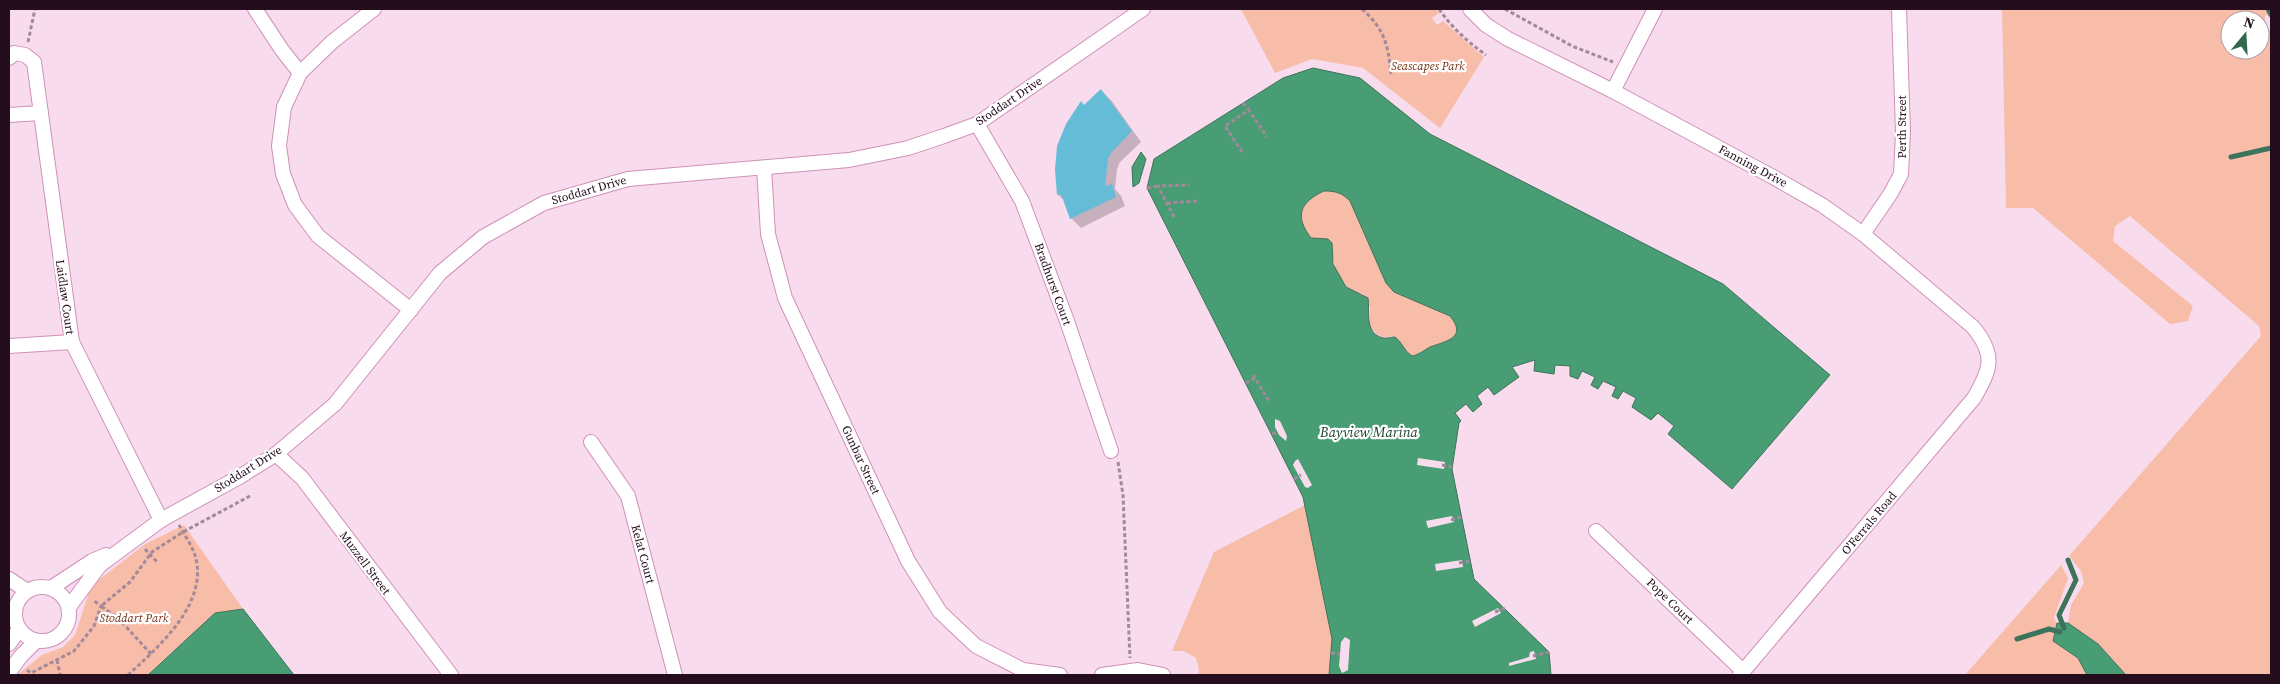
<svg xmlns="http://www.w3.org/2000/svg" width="2280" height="684" viewBox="0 0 2280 684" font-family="'Source Serif 4',serif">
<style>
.green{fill:#f8bda8;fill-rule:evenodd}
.water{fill:#489d75;stroke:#3d725b;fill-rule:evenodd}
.pier{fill:#f8dced}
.shadow{fill:#0003}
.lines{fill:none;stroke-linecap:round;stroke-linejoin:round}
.stream{stroke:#3d725b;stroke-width:5}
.building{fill:#65bcd7}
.minor-casing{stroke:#cf90b9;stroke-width:16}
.path{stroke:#a3899a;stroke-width:3;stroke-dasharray:4 2.5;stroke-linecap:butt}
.minor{stroke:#fff;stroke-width:14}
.labels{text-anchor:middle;stroke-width:4.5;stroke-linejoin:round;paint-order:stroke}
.park-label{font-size:12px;font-style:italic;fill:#773115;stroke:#fff}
.street-label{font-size:12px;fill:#240d1d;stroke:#fff}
.water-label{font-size:14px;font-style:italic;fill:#163b2a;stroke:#fff}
</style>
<rect width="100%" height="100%" fill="#f8dced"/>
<g class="green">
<path d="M1241 9H1436L1439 13 1432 18 1437 25 1443 21 1484 57 1440 128 1363 68 1312 59 1275 73Z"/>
<path d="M2002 9H2271V13L2265 16V27L2271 32V675H2126L2098 644 2068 623 2071 605 2084 583 2081 571 2069 556 2261 336 2259 326 2130 216 2115 226 2113 241 2193 306 2188 321 2170 324 2033 208H2006ZM2230 20H2260V50H2230Z"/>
<path d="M1324 191C1336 191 1342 193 1350 201L1386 283 1394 292 1450 316C1468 338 1446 341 1430 347 1424 350 1419 355 1412 356 1403 351 1403 343 1392 336L1384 338 1377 334 1369 326 1370 308 1363 294C1337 290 1333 265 1332 243L1328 239 1311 238C1294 216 1300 202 1324 191Z"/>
<path d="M1305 505 1332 639 1329 675H1198L1199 670 1196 658 1184 651H1172L1214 552Z"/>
<path d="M184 525 243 609 215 613 147 675H17L42 655 63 647 75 635 91 586 145 544Z"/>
<path d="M2061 565 2068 578 2054 618 2057 623 2053 641 2078 658 2087 675H1965Z"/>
</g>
<g class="water">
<path d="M1313 68 1360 78 1430 134 1723 284 1830 375 1732 489 1668 434 1674 426 1658 413 1651 420 1632 407 1636 398 1623 391 1618 399 1612 396 1616 387 1603 381 1598 389 1591 385 1595 377 1582 371 1578 379 1570 376V366L1555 365 1554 374 1534 371 1535 360 1512 367 1519 377 1494 395 1488 387 1477 396 1482 404 1473 412 1466 404 1455 413 1461 421 1459 423 1452 469 1474 579 1549 652 1551 675H1329L1332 639 1303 497 1147 188 1154 159 1283 78ZM1324 191C1336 191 1342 193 1350 201L1386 283 1394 292 1450 316C1468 338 1446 341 1430 347 1424 350 1419 355 1412 356 1404 351 1402 342 1395 337 1391 337 1386 339 1383 338 1364 333 1370 312 1368 298L1346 287 1333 264 1332 243 1328 239 1311 238C1294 216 1300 202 1324 191Z"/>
<path d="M1141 152 1146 159 1139 183 1133 187 1132 167Z"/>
<path d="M243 609 294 675H148L215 613Z"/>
<path d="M2057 623H2068L2098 644 2126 675H2087L2078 658 2053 641Z"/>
</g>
<g class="pier">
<path d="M1275 419 1280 421 1287 436 1286 441 1279 435 1275 427Z"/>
<path d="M1418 458 1445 462 1444 469 1417 465Z"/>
<path d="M1298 459 1312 485 1308 488 1305 487 1293 465 1295 461Z"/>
<path d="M1452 516 1454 522 1428 528 1426 521Z"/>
<path d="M1462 560 1463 567 1436 571 1435 564Z"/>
<path d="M1498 608 1501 613 1475 627 1472 621Z"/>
<path d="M1345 637 1350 640 1348 670 1342 673 1339 666 1341 642Z"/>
<path d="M1534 651 1536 659 1509 666V663L1529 657 1530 652Z"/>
</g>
<path class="shadow" d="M1101 91 1111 100 1141 142 1120 162 1117 169 1115 189 1121 196 1125 206 1081 228 1071 218 1065 201 1058 195 1085 106Z"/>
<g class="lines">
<g class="stream">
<path d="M2268 9 2271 15"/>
<path d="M2231 157 2271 148"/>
<path d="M2064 628 2059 615 2076 580 2068 560"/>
<path d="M2017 639 2049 629 2060 632"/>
</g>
</g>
<path class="building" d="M1101 89 1132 131 1111 153 1108 159 1105 186 1112 184 1116 197 1070 219 1061 194 1057 195 1055 170 1057 146 1066 124 1081 101 1084 105Z"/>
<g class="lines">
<g class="minor-casing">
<g id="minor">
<path d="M255 9 282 50 300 73"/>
<path d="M374 9 332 42 300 73 284 107 279 146 283 174 295 205 318 236 411 310"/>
<path d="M1470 9 1486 25 1508 39 1613 91 1773 177 1822 205 1863 234 1973 327C1996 355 1991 369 1974 398L1740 675"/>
<path d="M9 58 14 53 25 55 34 62 72 342 161 520"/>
<path d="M1613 91 1655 9"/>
<path d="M9 115 41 113"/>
<path d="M977 124 1022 201 1067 321 1111 451"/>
<path d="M764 168 768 234 785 298 908 561 940 612 976 646 1023 670 1060 675"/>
<path d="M1863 234 1891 193 1901 174 1903 132 1899 9"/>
<path d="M9 346 72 342"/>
<path d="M591 442 628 496 675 675"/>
<path d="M276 454 302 478 451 675"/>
<path d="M1596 531 1743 671"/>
<path d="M9 579 27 591"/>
<circle cx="42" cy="614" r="27"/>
<path d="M51 588 92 561 106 555"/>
<path d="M69 607 100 565 161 520 241 476 276 454 335 404 440 273 483 237 544 203 628 179 849 160 908 148 944 136 977 124 1143 9"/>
<path d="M9 644 19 629"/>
<path d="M9 672 21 656 36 641"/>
<path d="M1102 675 1138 670 1163 675"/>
</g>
</g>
<g class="path">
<path d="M1362 9C1385 30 1388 44 1391 74"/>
<path d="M1439 9C1452 28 1467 41 1486 55"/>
<path d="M1505 9 1572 46 1613 62"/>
<path d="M28 42 35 9"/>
<path d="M1243 103 1249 110"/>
<path d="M1242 152 1225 126 1249 110 1267 137"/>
<path d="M1147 188 1158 186"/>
<path d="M1167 203 1197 201"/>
<path d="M1174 217 1158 186 1189 185"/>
<path d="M1253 375 1269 401"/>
<path d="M1246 383 1255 378"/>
<path d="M1272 434 1277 432"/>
<path d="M1118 462 1123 495 1130 658"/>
<path d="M1442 465 1452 467"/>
<path d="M1294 479 1301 475"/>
<path d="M1451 520 1461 517"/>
<path d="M145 549 158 563"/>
<path d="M1459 563 1470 561"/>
<path d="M1495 612 1505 608"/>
<path d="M1331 653 1340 654"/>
<path d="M151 654 118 618 101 606 130 582 152 552 183 532 250 496"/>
<path d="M1533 656 1549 652"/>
<path d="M57 660 60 675"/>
<path d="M27 670 31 673 74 651 94 626 101 606 93 600"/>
<path d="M128 675C157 648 203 609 197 564 195 549 186 538 179 525"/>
</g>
<use href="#minor" class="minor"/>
</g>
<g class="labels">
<g class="park-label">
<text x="1428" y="70">Seascapes Park</text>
<text x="134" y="622">Stoddart Park</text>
</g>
<g class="street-label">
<text transform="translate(1009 101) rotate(-34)" y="4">Stoddart Drive</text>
<text transform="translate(1902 127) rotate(-90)" y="4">Perth Street</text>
<text transform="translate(1753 166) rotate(28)" y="4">Fanning Drive</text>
<text transform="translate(589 190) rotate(-16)" y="4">Stoddart Drive</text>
<text transform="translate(1053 284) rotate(70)" y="4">Bradhurst Court</text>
<text transform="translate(65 297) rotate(82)" y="4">Laidlaw Court</text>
<text transform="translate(861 460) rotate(65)" y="4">Gunbar Street</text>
<text transform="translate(248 469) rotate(-32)" y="4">Stoddart Drive</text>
<text transform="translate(1869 523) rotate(-50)" y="4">O'Ferrals Road</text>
<text transform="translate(643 554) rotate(75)" y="4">Kelat Court</text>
<text transform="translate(365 563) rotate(53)" y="4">Muzzell Street</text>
<text transform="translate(1670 601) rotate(44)" y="4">Pope Court</text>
</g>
<g class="water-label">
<text x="1369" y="437">Bayview Marina</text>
</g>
</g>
<rect width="2280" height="684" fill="none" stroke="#240d1d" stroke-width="20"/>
<g transform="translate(2245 35) rotate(18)"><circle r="24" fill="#ffffff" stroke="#a79ea5"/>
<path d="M0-4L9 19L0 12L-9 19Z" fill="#32684e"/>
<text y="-8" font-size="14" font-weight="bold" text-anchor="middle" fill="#240d1d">N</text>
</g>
</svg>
